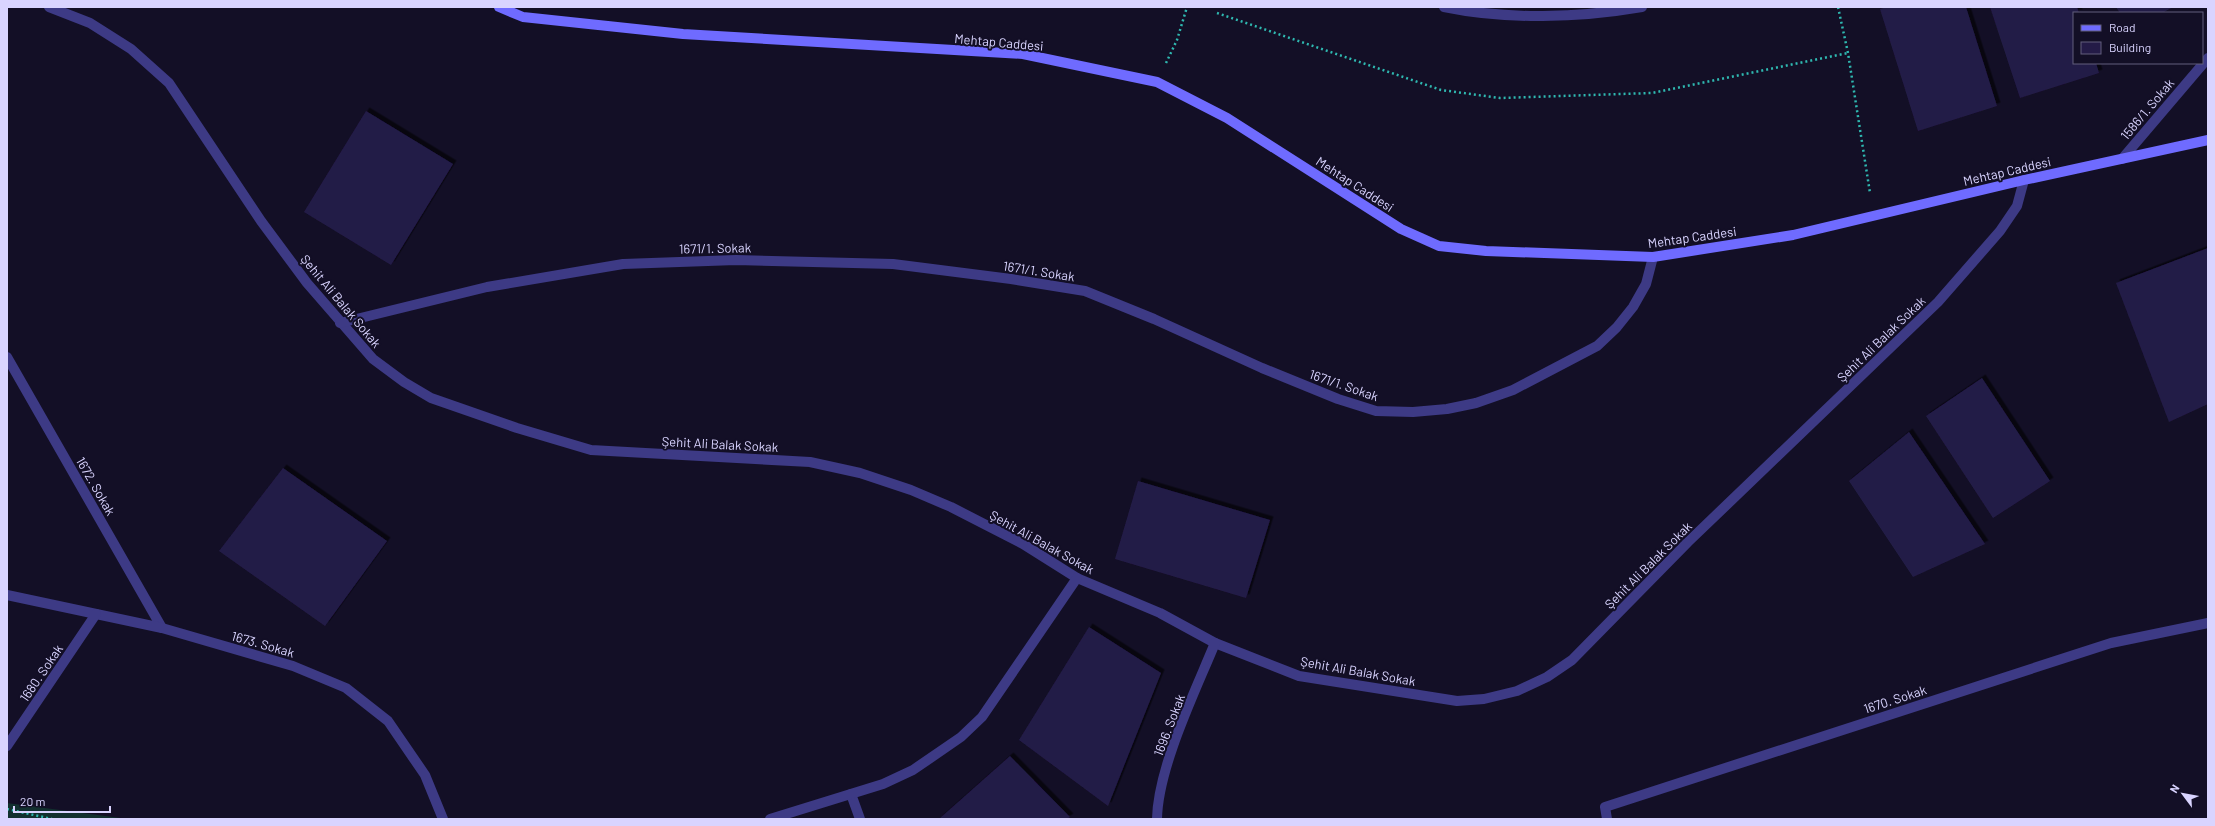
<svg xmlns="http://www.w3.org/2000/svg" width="2215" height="826" viewBox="0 0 2215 826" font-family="Barlow,sans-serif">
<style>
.green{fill:#12302f}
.building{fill:#241b47;filter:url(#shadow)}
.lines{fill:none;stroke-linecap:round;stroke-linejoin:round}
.path{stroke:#2fb8b0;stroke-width:2.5;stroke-dasharray:2 3;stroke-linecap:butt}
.lane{stroke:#3d3a85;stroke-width:10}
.street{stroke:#3d3a85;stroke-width:10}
.secondary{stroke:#6f6bff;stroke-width:10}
.labels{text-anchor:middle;stroke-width:4;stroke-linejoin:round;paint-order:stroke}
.street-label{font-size:13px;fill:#d9d4ff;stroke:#130f26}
</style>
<defs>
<filter id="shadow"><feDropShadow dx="3.5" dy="-3.5" stdDeviation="0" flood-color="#0009"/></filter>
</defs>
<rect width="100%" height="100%" fill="#130f26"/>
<path class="green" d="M7 803 128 819H7Z"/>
<g class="building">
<path d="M1887 7H1966L1997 106 1918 131 1880 9Z"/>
<path d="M1990 7H2077L2079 13H2074V63H2096L2099 73 2020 98Z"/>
<path d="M2116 7H2173L2162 13H2120Z"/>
<path d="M366 111 453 164 391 265 304 212Z"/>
<path d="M2208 248V404L2169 422 2116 283Z"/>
<path d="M1982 378 2050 481 1993 518 1926 416Z"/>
<path d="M1909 432 1985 544 1913 577 1849 481Z"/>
<path d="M283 468 387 541 325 626 219 551Z"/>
<path d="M1138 481 1270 520 1246 598 1115 559Z"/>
<path d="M1089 627 1161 673 1108 806 1019 740Z"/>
<path d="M1010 756 1070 817 1067 819H939Z"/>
</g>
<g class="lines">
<g class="path">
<path d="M1838 7 1848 53 1870 193"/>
<path d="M1217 13 1441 90 1500 98 1652 93 1848 53"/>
<path d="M1166 63 1177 40 1187 7"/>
<path d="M7 809 52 819"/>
</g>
<path class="lane" d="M1444 7C1507 20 1578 18 1642 7"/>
<g class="street">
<path d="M49 7 90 23 131 49 169 83 261 221 307 283 373 359 404 382 431 398 517 428 591 450 810 462 860 473 911 490 951 507 1023 544 1077 578 1160 613 1215 643 1299 676 1457 701 1484 699 1517 691 1547 677 1572 660 1688 542 1938 302 2000 231 2017 206 2024 180"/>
<path d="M2122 159 2208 58"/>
<path d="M340 323 487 287 623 264 736 260 893 264 1011 279 1085 291 1154 319 1262 368 1338 399 1376 411 1413 412 1447 409 1476 403 1513 390 1597 346 1617 327 1633 307 1646 284 1653 257"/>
<path d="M7 357 162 628"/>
<path d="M7 595 162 628 293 666 346 688 388 721 425 775 443 819"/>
<path d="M7 746 96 614"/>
<path d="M851 794 860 819"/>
<path d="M770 819 883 784 913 770 961 737 982 717 1077 578"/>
<path d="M1157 819C1158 767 1195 692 1215 643"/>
<path d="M1607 819 1605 807 2111 643 2208 623"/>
</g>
<path class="secondary" d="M499 7 523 17 683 34 1023 54 1157 82 1227 118 1401 229 1439 246 1486 251 1653 257 1793 235 2024 180 2208 140"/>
</g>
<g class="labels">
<g class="street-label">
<text transform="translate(999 42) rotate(5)" y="5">Mehtap Caddesi</text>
<text transform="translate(2147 109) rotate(-50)" y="5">1586/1. Sokak</text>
<text transform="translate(2007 171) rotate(-13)" y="5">Mehtap Caddesi</text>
<text transform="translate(1355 184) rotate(33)" y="5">Mehtap Caddesi</text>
<text transform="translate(1692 237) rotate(-8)" y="5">Mehtap Caddesi</text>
<text transform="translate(715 248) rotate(-1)" y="5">1671/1. Sokak</text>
<text transform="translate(1039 271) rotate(9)" y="5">1671/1. Sokak</text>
<text transform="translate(341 301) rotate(50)" y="5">Şehit Ali Balak Sokak</text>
<text transform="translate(1881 339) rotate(-44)" y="5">Şehit Ali Balak Sokak</text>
<text transform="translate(1344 385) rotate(19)" y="5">1671/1. Sokak</text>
<text transform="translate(720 444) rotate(3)" y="5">Şehit Ali Balak Sokak</text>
<text transform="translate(96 486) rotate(60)" y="5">1672. Sokak</text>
<text transform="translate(1042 542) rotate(29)" y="5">Şehit Ali Balak Sokak</text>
<text transform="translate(1648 565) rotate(-45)" y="5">Şehit Ali Balak Sokak</text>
<text transform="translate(263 644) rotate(16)" y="5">1673. Sokak</text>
<text transform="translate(1358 671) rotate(10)" y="5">Şehit Ali Balak Sokak</text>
<text transform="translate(41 673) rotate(-56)" y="5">1680. Sokak</text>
<text transform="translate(1895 699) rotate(-18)" y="5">1670. Sokak</text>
<text transform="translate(1169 725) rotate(-69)" y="5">1696. Sokak</text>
</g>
</g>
<rect width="2215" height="826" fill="none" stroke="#d9d4ff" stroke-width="16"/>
<rect x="2073" y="12" width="130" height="52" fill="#130f26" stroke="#625e7d"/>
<rect x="2081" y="25" width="20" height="6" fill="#6f6bff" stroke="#625e7d"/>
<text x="2109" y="32" font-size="12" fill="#d9d4ff">Road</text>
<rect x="2081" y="42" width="20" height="12" fill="#241b47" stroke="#625e7d"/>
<text x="2109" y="52" font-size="12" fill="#d9d4ff">Building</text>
<g transform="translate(2183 794) rotate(302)" stroke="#130f26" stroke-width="3" paint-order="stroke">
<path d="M0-3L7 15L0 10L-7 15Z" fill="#d9d4ff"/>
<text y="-6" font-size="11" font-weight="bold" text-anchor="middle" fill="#d9d4ff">N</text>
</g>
<path d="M14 806v6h96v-6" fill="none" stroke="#d9d4ff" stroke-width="2"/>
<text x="20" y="806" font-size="12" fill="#d9d4ff" stroke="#130f26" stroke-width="3" paint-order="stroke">20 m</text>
</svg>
